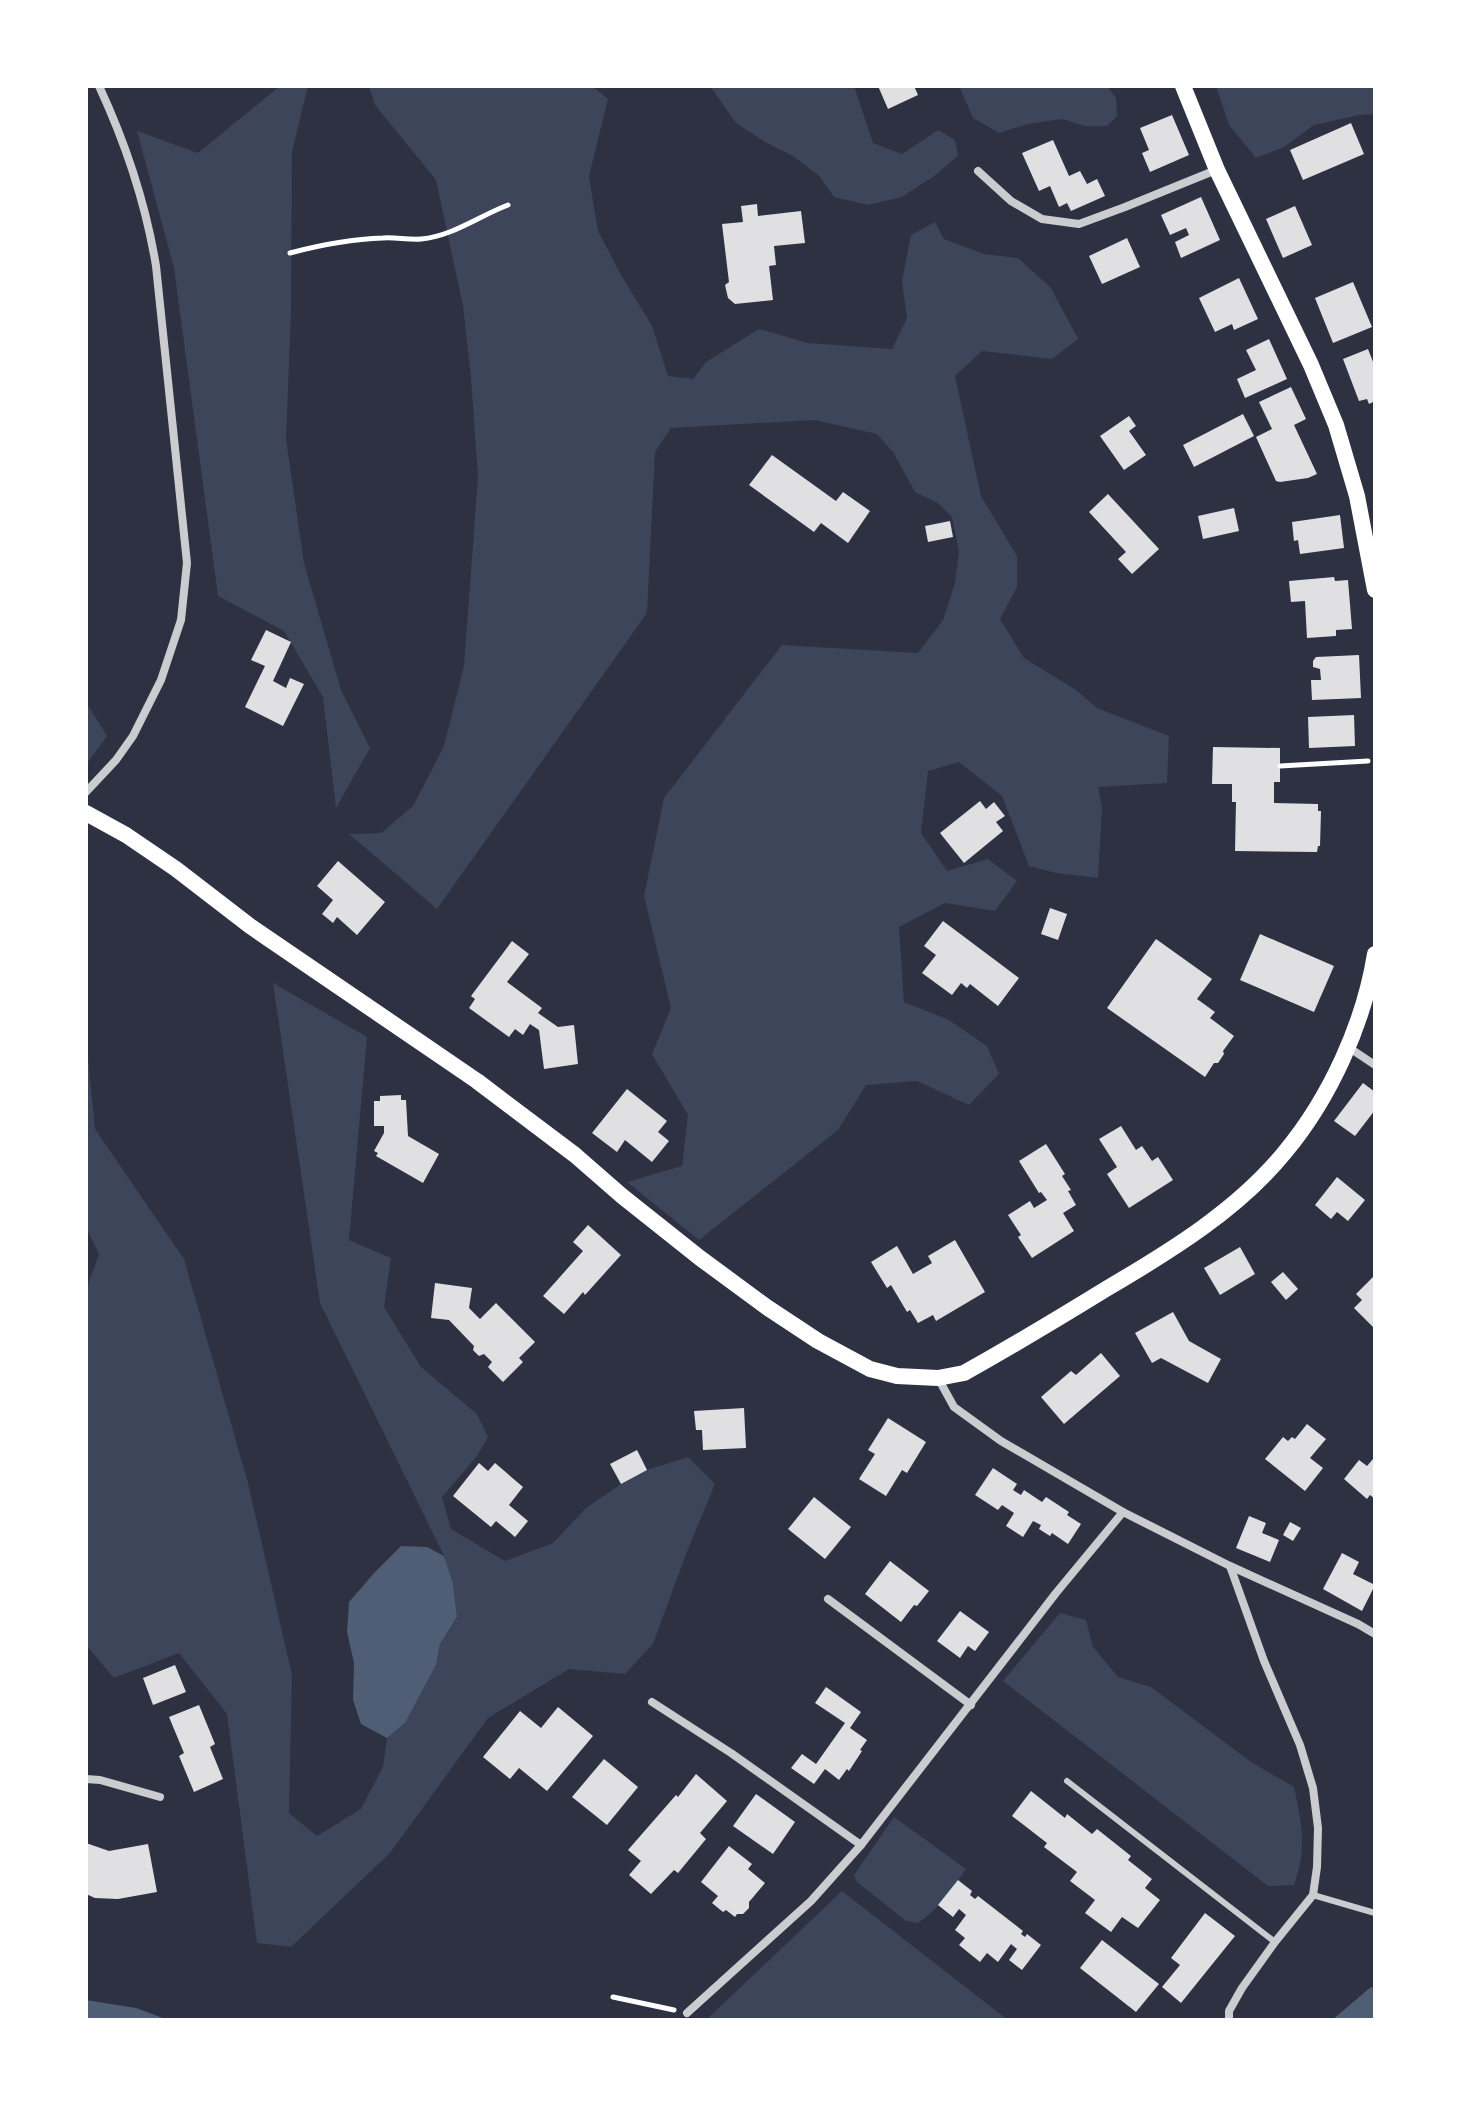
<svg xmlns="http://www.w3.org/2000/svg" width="1461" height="2106" viewBox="0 0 1461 2106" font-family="Barlow,sans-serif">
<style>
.green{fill:#3c4559}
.water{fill:#4f5d75}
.building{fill:#e0e0e3}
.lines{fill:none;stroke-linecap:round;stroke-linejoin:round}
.path{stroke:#fff;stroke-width:5}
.service{stroke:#caccd0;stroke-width:6}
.minor{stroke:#caccd0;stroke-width:8}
.secondary{stroke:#fff;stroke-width:16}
</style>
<rect width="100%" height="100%" fill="#2d3142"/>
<g class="green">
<path d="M280 86H308L292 152 291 313 286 439 304 563 341 690 370 748 336 808 323 697 284 631 218 596 174 268 137 131 198 153Z"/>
<path d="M369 86H592L608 99 589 176 598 231 620 273 652 326 668 376 693 379 706 362 759 329 808 343 892 349 907 318 902 281 911 235 935 222 944 239 984 254 1018 258 1051 288 1078 339 1052 359 982 351 955 376 981 496 1017 556V587L1000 619 1024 658 1076 690 1097 708 1169 736 1167 783 1098 787 1102 808 1098 878 1056 873 1029 866 1002 796 959 762 928 771 921 833 947 871 988 859 1017 881 995 911 945 903 899 927 904 1002 949 1020 987 1046 999 1074 969 1105 917 1081 866 1085 838 1130 699 1240 627 1182 682 1166 688 1115 652 1054 671 1008 644 896 664 798 782 645 918 653 943 620 955 583 959 552 952 517 938 503 915 492 893 452 877 434 814 420 671 428 655 452 647 613 437 909 349 834 381 833 413 806 444 746 464 666 478 477 471 378 463 306 436 180 375 105Z"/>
<path d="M710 86H854L873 143 902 154 938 130 955 140 958 156 934 176 902 197 868 205 834 197 819 176 793 156 765 142 736 123Z"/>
<path d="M959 86H1107L1116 98 1117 116 1107 126H1085L1062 119 1028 124 999 133 973 118Z"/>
<path d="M1216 86H1375V114L1359 115 1314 125 1284 147 1256 158 1229 125Z"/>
<path d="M86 702 107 736 86 765Z"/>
<path d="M273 983 367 1037 349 1240 391 1258 384 1307 421 1367 477 1414 488 1437 477 1456 442 1497 451 1529 505 1561 553 1543 586 1508 621 1484 647 1470 688 1457 715 1484 686 1554 653 1644 625 1674 569 1669 488 1718 390 1853 291 1947 257 1943 227 1714 179 1653 114 1678 86 1645V1290L99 1254 86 1227V1036L95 1129 184 1259 248 1483 292 1675 289 1813 317 1836 361 1809 383 1767 387 1738 405 1723 436 1665 440 1644 457 1617 453 1583 444 1556 320 1303Z"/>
<path d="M1060 1613 1086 1620 1093 1647 1118 1677 1151 1687 1251 1762 1294 1787C1302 1823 1307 1850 1294 1885L1268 1886 1003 1681Z"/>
<path d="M894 1817 966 1869C952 1888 938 1910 918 1923L906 1921 857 1882 854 1875Z"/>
<path d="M842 1891 1008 2020H706Z"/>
</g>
<g class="water">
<path d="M401 1546 427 1547 444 1556 453 1583 457 1617 440 1644 436 1665 405 1723 387 1738 361 1724 353 1700 354 1663 347 1632 349 1602 375 1572Z"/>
<path d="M1371 1987 1375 1989V2020H1332Z"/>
<path d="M86 2000 136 2008 168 2020H86Z"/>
</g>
<g class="building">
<path d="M878 86H914L918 95 888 109Z"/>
<path d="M1172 115 1189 155 1150 172 1142 153 1149 150 1140 128Z"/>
<path d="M1351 123 1364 154 1303 180 1290 150Z"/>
<path d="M1053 140 1069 176 1080 171 1087 184 1097 179 1105 196 1071 211 1067 203 1059 207 1050 186 1039 191 1022 153Z"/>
<path d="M1201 197 1220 240 1181 258 1175 242 1189 235 1186 228 1170 235 1161 215Z"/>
<path d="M757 204 758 216 801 211 805 243 774 246 776 265 769 266 773 300 735 304 728 298 725 285 729 282 722 224 743 222 741 206Z"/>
<path d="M1295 206 1312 245 1283 258 1266 219Z"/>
<path d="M1127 238 1140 267 1102 284 1089 256Z"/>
<path d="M1239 278 1258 319 1234 330 1232 324 1215 332 1199 298Z"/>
<path d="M1353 282 1372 327 1333 343 1315 298Z"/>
<path d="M1269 339 1287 379 1245 398 1237 379 1256 370 1246 350Z"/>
<path d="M1368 349 1375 367V401L1369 404 1367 399 1359 401 1343 359Z"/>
<path d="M1291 387 1306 419 1294 425 1317 474 1308 478 1280 482 1276 481 1256 437 1272 429 1259 402Z"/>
<path d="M1243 414 1254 436 1194 467 1183 445Z"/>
<path d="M1129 416 1136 426 1129 431 1146 455 1124 470 1100 436Z"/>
<path d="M772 455 836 501 843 492 870 511 848 543 821 523 814 532 749 485Z"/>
<path d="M1108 494 1159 549 1132 574 1118 559 1126 552 1089 512Z"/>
<path d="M1234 508 1239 531 1203 539 1198 516Z"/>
<path d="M1340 515 1344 548 1300 554 1298 540 1294 541 1292 522Z"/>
<path d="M950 521 953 537 928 542 925 526Z"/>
<path d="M1334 577 1335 581 1348 580 1352 629 1336 630V636L1307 638 1305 601 1291 602 1289 581Z"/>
<path d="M266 630 291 642 273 681 286 688 290 678 304 684 283 726 245 707 265 666 251 660Z"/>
<path d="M1359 655 1361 698 1312 700 1311 680H1321L1320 669 1313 667V661L1316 657Z"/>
<path d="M1354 715 1355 746 1309 748 1308 717Z"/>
<path d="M1213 747 1280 748V782H1274V803L1318 804V811H1321L1320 846H1318L1317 852 1235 851 1236 802H1232V784H1212Z"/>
<path d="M980 801 986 809 994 802 1005 816 996 822 1003 831 964 863 940 833Z"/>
<path d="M338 861 385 902 357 935 337 917 333 923 322 914 333 900 317 886Z"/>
<path d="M1050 908 1067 914 1058 940 1041 934Z"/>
<path d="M943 921 1019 978 998 1006 970 984 967 988 961 983 952 995 922 973 936 955 924 946Z"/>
<path d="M1260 934 1334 966 1314 1012 1240 980Z"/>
<path d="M1156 939 1212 979 1197 999 1215 1012 1210 1018 1234 1036 1223 1051 1224 1054 1218 1063H1214L1205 1077 1107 1008Z"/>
<path d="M512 941 529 954 507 982 542 1008 538 1013 558 1027 574 1025 578 1064 544 1069 539 1030 530 1024 523 1035 515 1029 509 1037 469 1008 475 999 471 996Z"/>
<path d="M1363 1083 1375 1092V1110L1355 1136 1334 1121Z"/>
<path d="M627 1089 667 1121 658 1132 669 1141 652 1162 625 1140 617 1152 592 1133Z"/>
<path d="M401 1095V1100H406L408 1136 439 1154 423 1183 376 1156 378 1153 374 1151 384 1133V1126H374V1101H380V1096Z"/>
<path d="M1121 1126 1136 1150 1142 1146 1152 1161 1158 1157 1173 1180 1129 1208 1107 1174 1117 1167 1099 1139Z"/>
<path d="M1046 1144 1065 1174 1062 1176 1071 1190 1068 1191 1076 1205 1063 1213 1074 1231 1032 1258 1018 1237 1021 1235 1008 1215 1030 1201 1034 1208 1047 1200 1041 1192 1039 1193 1019 1161Z"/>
<path d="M1337 1177 1365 1200 1348 1221 1337 1212 1331 1219 1315 1205Z"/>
<path d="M588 1225 621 1255 585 1295 583 1292 564 1314 543 1296 583 1251 573 1242Z"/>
<path d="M955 1240 985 1292 936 1321 933 1315 918 1323 910 1310 907 1312 891 1285 887 1288 871 1262 897 1246 913 1274 932 1263 928 1256Z"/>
<path d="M1240 1247 1255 1274 1220 1295 1204 1268Z"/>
<path d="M1283 1272 1298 1289 1286 1300 1271 1282Z"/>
<path d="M1375 1275V1326L1373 1327 1354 1308 1362 1300 1356 1294Z"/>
<path d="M435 1283 472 1288 469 1308 480 1319 496 1303 535 1342 519 1358 523 1362 503 1382 488 1367 492 1362 484 1354 479 1356 473 1350 474 1346 449 1320 431 1318Z"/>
<path d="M1173 1312 1189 1341 1221 1359 1208 1383 1161 1358 1152 1363 1135 1333Z"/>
<path d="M1101 1353 1120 1376 1064 1424 1041 1397 1071 1371 1076 1375Z"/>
<path d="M744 1408 746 1448 703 1450 702 1430H696L694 1411Z"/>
<path d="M888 1418 926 1442 907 1473 902 1470 886 1496 859 1479 875 1454 868 1450Z"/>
<path d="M1307 1424 1326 1439 1310 1458 1323 1468 1305 1491 1265 1459 1283 1437 1288 1441 1292 1437 1295 1439Z"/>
<path d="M637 1450 647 1470 621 1484 610 1464Z"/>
<path d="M1373 1459 1375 1461V1499L1370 1495 1367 1499 1344 1479 1359 1460 1367 1466Z"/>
<path d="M479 1463 488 1471 495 1463 523 1487 509 1505 528 1521 515 1537 496 1521 491 1527 453 1496Z"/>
<path d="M993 1468 1017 1484 1013 1490 1021 1495 1024 1490 1042 1502 1046 1497 1069 1512 1067 1515 1081 1524 1068 1544 1052 1533 1050 1536 1039 1529 1041 1525 1033 1521 1023 1537 1006 1526 1014 1513 1002 1505 998 1510 975 1495Z"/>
<path d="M814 1497 851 1527 825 1559 788 1529Z"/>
<path d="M1249 1516 1266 1523 1262 1533 1279 1540 1270 1562 1236 1548Z"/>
<path d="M1290 1522 1301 1528 1293 1541 1283 1535Z"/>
<path d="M1342 1553 1359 1562 1353 1574 1375 1585 1362 1611 1323 1589Z"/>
<path d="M890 1561 929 1591 917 1606 914 1605 901 1622 865 1594Z"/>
<path d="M960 1611 989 1632 975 1651 968 1646 960 1658 937 1641Z"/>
<path d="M175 1665 186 1692 153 1705 143 1678Z"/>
<path d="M826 1687 861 1712 850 1728 867 1740 860 1750 862 1751 849 1771 847 1769 839 1780 825 1769 814 1784 791 1768 802 1754 816 1764 845 1723 815 1703Z"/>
<path d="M199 1705 215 1744 210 1747 223 1779 194 1792 179 1756 184 1753 169 1717Z"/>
<path d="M558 1707 593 1736 547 1791 519 1768 510 1779 483 1757 520 1711 541 1728Z"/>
<path d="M604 1759 638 1787 607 1825 572 1797Z"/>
<path d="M696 1774 727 1801 700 1833 706 1839 678 1873 674 1870 651 1894 629 1875 641 1861 628 1850 676 1795 678 1797Z"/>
<path d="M1031 1791 1065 1818 1067 1814 1092 1834 1097 1829 1131 1856 1128 1860 1152 1879 1145 1888 1160 1900 1138 1928 1122 1917 1111 1932 1085 1913 1095 1900 1070 1881 1077 1872 1044 1847 1047 1843 1012 1816Z"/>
<path d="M756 1794 795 1822 773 1854 733 1826Z"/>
<path d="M86 1843 109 1851 148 1844 157 1892 118 1899 95 1898 86 1894Z"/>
<path d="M729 1846 752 1864 748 1869 765 1883 749 1902V1908L743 1914H737L735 1917 726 1910 723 1912 712 1903 718 1896 701 1882Z"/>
<path d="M958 1880 972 1891 970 1895 975 1899 978 1896 1023 1931 1021 1934 1025 1937 1027 1934 1041 1945 1022 1970 1009 1960 1017 1949 1011 1944 998 1962 987 1953 980 1962 959 1945 965 1938 955 1930 966 1915 959 1909 953 1917 938 1905Z"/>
<path d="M1205 1913 1235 1936 1181 2003 1162 1987 1180 1965 1171 1958Z"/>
<path d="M1102 1940 1159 1984 1136 2012 1080 1968Z"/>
</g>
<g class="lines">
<g class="path">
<path d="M290 253C320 245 352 239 383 238 395 237 408 240 421 239 453 236 479 216 508 205"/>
<path d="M1280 766 1368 761"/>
<path d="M613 1997 674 2010"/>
</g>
<g class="service">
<path d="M1067 1781 1275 1942"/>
<path d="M1313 1895 1375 1913"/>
</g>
<g class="minor">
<path d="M978 171 1011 201 1042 219 1079 224 1125 207 1216 170"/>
<path d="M86 792 116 760 133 736 161 680 181 620 187 563 156 266C146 205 125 142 99 86"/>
<path d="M1348 1047 1375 1065"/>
<path d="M938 1378 954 1407 1001 1441 1123 1512 1230 1566 1358 1624 1375 1634"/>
<path d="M828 1599 971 1705"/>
<path d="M652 1702 731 1753 861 1845"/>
<path d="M86 1779 100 1780 160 1797"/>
<path d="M687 2013 811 1901 861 1845 1056 1593 1123 1512"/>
<path d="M1229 2020V2011L1242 1988 1275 1942 1313 1895 1317 1867 1318 1828 1313 1788 1300 1745 1264 1661 1230 1566"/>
</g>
<g class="secondary">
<path d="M1183 86 1217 170 1311 365 1336 425 1357 496 1375 590"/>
<path d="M86 813 126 835 176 869 250 926 477 1081 575 1155 622 1196 700 1258 768 1308 818 1341 870 1369 897 1376 938 1378 964 1373C1012 1346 1059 1318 1106 1289 1169 1252 1238 1210 1285 1152 1330 1098 1364 1023 1375 954"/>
</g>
</g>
<rect width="1461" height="2106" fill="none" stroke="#ffffff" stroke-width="176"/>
</svg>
